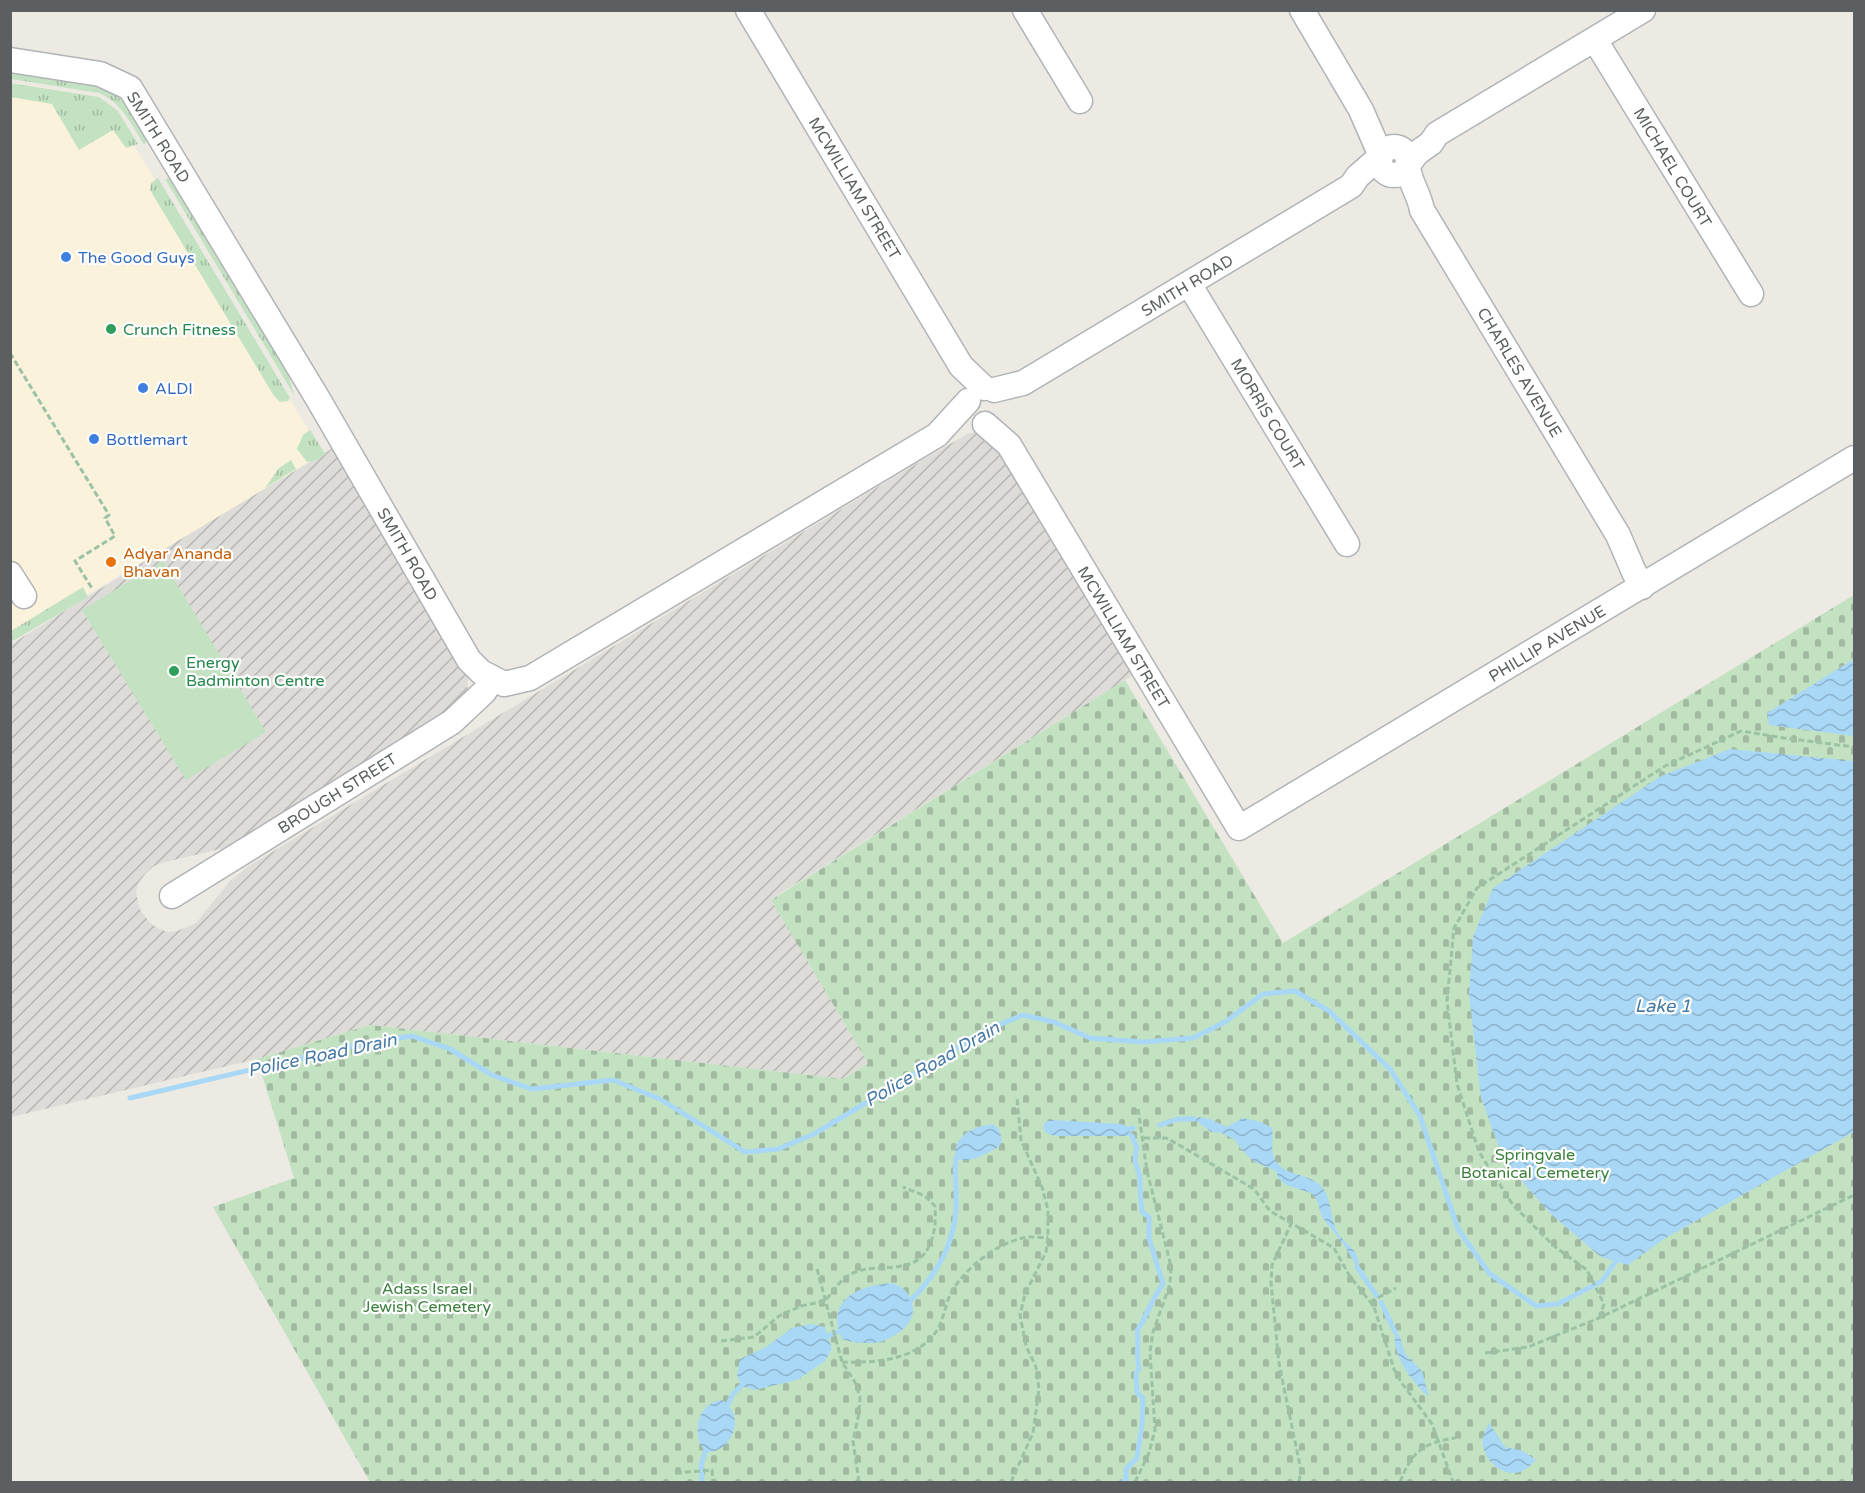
<svg xmlns="http://www.w3.org/2000/svg" width="1865" height="1493" viewBox="0 0 1865 1493" font-family="'Varela Round',sans-serif">
<style>
.commercial{fill:#faf2db}
.industrial{fill:url(#industrial-furrows)}
.grass{fill:url(#grass-tufts)}
.cemetery{fill:url(#cemetery-stones)}
.green{fill:#c3e2c2}
.water{fill:url(#water-waves)}
.lines{fill:none;stroke-linecap:round;stroke-linejoin:round}
.stream{stroke:#a9d8f7;stroke-width:5}
.minor-casing{stroke:#b1b4b7;stroke-width:27}
.path{stroke:#9cc2a5;stroke-width:3;stroke-dasharray:6 3;stroke-linecap:butt}
.minor{stroke:#fff;stroke-width:24}
.shop-dot{fill:#3f7fe0;stroke:#fff;stroke-width:2}
.leisure-dot{fill:#2e9e5b;stroke:#fff;stroke-width:2}
.food-dot{fill:#e8710a;stroke:#fff;stroke-width:2}
.labels{text-anchor:middle;stroke-width:4.5;stroke-linejoin:round;paint-order:stroke}
.street-label{font-size:16px;fill:#5b5f62;stroke:#fff}
.shop-label{font-size:16px;fill:#366cbe;stroke:#fff;text-anchor:start}
.leisure-label{font-size:16px;fill:#27864d;stroke:#fff;text-anchor:start}
.food-label{font-size:16px;fill:#c56008;stroke:#fff;text-anchor:start}
.park-label{font-size:16px;fill:#3d803d;stroke:#fff}
.water-label{font-size:18px;font-style:italic;fill:#487aa6;stroke:#fff}
</style>
<defs>
<pattern id="industrial-furrows" width="10" height="10" patternUnits="userSpaceOnUse" patternTransform="scale(1.5)"><rect width="10" height="10" fill="#dedcd8"/><path d="M-1 1l2-2M0 10L10 0M9 11l2-2" fill="none" stroke="#b7b6b3"/></pattern>
<pattern id="grass-tufts" width="24" height="20" patternUnits="userSpaceOnUse" patternTransform="scale(1.5)"><rect width="24" height="20" fill="#c3e2c2"/><path d="M3 7l-1-3M5 7V3M7 7l1-3M15 17l-1-3M17 17v-4M19 17l1-3" fill="none" stroke="#a1baa1"/></pattern>
<pattern id="cemetery-stones" width="16" height="16" patternUnits="userSpaceOnUse" patternTransform="scale(1.5)"><rect width="16" height="16" fill="#c3e2c2"/><path d="M2 7V4a2 2 0 0 1 4 0v3zM10 15v-3a2 2 0 0 1 4 0v3z" fill="#a1baa1"/></pattern>
<pattern id="water-waves" width="16" height="10" patternUnits="userSpaceOnUse" patternTransform="scale(1.5)"><rect width="16" height="10" fill="#a9d8f7"/><path d="M0 5q4-4 8 0t8 0" fill="none" stroke="#8db2cb"/></pattern>
</defs>
<rect width="100%" height="100%" fill="#edeae3"/>
<path class="commercial" d="M10 82 99 97 111 108 324 455 10 640Z"/>
<path class="industrial" d="M975 432 981 433 992 440 1135 674 771 899 868 1063 843 1079 370 1025 257 1059 11 1117 10 645 161 551 333 448 467 671 468 679 467 694 448 714 225 848 165 862 154 866 147 872 139 882 136 891 139 908 150 923 159 929 168 932 177 931 196 923 230 881 249 866 921 461 967 434Z"/>
<g class="grass">
<path d="M10 72 95 86C123 91 135 118 148 139L144 145C132 125 122 103 99 93L11 79Z"/>
<path d="M11 83 99 97 118 111 138 144 126 148 113 130 79 150 52 104 11 97Z"/>
<path d="M158 178 290 398 288 401 280 402 274 396 150 190 151 183Z"/>
<path d="M170 178 288 373 294 395 165 179Z"/>
<path d="M310 430 326 455H323L318 460 307 462 297 449 303 435Z"/>
<path d="M291 460 296 469 265 488 279 468Z"/>
<path d="M83 587 88 597 11 642V631Z"/>
</g>
<path class="cemetery" d="M1854 595V1482H370L213 1207 294 1178 257 1059 370 1025 843 1079 868 1063 771 900 1125 680 1283 943Z"/>
<path class="green" d="M163 561 266 732 186 780 82 610Z"/>
<g class="water">
<path d="M1854 659V736L1769 725 1767 713Z"/>
<path d="M1730 749 1854 761V1132L1664 1239 1628 1265 1601 1257 1581 1240 1550 1213 1504 1161 1481 1098 1469 994 1473 937 1493 888 1661 776Z"/>
<path d="M1200 1117 1210 1119 1227 1127 1243 1118 1261 1122 1272 1128C1274 1138 1270 1151 1275 1160 1285 1176 1305 1173 1319 1184 1332 1195 1330 1218 1337 1231 1344 1245 1357 1246 1359 1265L1357 1267 1344 1245 1322 1217 1316 1198 1311 1193 1286 1185 1278 1178 1276 1171 1253 1161 1240 1148 1235 1140 1222 1133 1211 1132 1194 1119Z"/>
<path d="M1052 1120 1122 1124 1129 1127 1132 1136H1055L1046 1133 1043 1128 1045 1122Z"/>
<path d="M993 1124 999 1129 1002 1140 999 1147C986 1153 970 1165 956 1158 951 1136 975 1126 993 1124Z"/>
<path d="M891 1283C901 1286 907 1290 911 1300 919 1320 901 1334 883 1341 872 1345 853 1343 842 1339 840 1333 837 1326 837 1320 838 1292 869 1285 891 1283Z"/>
<path d="M810 1324 825 1327 832 1349 825 1361 797 1380 755 1390 741 1386 737 1375 740 1359 766 1347 792 1328Z"/>
<path d="M1395 1332 1399 1334 1405 1354 1422 1371 1429 1397C1412 1382 1392 1357 1395 1332Z"/>
<path d="M722 1400C747 1415 732 1454 705 1452 691 1433 697 1403 722 1400Z"/>
<path d="M1489 1423 1505 1447 1523 1451 1536 1460C1530 1466 1524 1472 1515 1473 1497 1474 1480 1455 1483 1437 1484 1433 1487 1427 1489 1423Z"/>
</g>
<g class="lines">
<g class="stream">
<path d="M130 1098 361 1044 412 1036 450 1049 492 1075 532 1089 613 1080 660 1099 745 1152 778 1149 814 1134 989 1029 1023 1015 1054 1022 1090 1038 1144 1042 1193 1038 1225 1022 1263 994 1295 991 1329 1011 1390 1069 1420 1116 1458 1229 1489 1273 1536 1306 1558 1304 1602 1281 1616 1261"/>
<path d="M1160 1125 1178 1119H1194"/>
<path d="M1129 1129 1133 1128"/>
<path d="M1357 1267 1377 1296"/>
<path d="M911 1300C936 1275 954 1245 956 1209 957 1192 954 1175 956 1158"/>
<path d="M1381 1302 1395 1332"/>
<path d="M828 1336 840 1331"/>
<path d="M728 1404 733 1394 741 1386"/>
<path d="M702 1482 701 1465 705 1452"/>
<path d="M1123 1482 1126 1479V1469L1137 1458 1142 1424 1143 1399 1137 1392 1136 1373 1139 1368C1135 1354 1140 1345 1137 1331 1147 1316 1152 1298 1163 1284L1149 1238V1217L1142 1212C1141 1201 1140 1192 1140 1182 1141 1168 1131 1166 1137 1148L1132 1136"/>
</g>
<g class="minor-casing">
<g id="minor">
<path d="M748 10 961 366 984 388"/>
<path d="M1025 10 1080 101"/>
<path d="M1302 10 1361 110 1381 156"/>
<path d="M1595 40 1751 294"/>
<path d="M10 60 100 74 130 88 318 399 469 660 481 672 504 684 530 678 937 435 968 401"/>
<circle cx="1394" cy="161" r="14"/>
<path d="M1408 165 1417 153 1431 143 1437 134 1643 10"/>
<path d="M1408 166C1409 182 1419 193 1422 210L1618 535 1634 572 1642 587"/>
<path d="M1189 284 1347 544"/>
<path d="M994 390 1023 383 1351 186 1358 176 1380 157"/>
<path d="M985 424 1009 445 1239 828 1854 458"/>
<path d="M10 574 24 596"/>
<path d="M172 896 452 722 484 692 493 679"/>
</g>
</g>
<g class="path">
<path d="M10 353 109 515 105 518 115 536 75 561 93 590"/>
<path d="M1144 1138H1166L1181 1146 1254 1189 1270 1211 1334 1248 1349 1275 1374 1307 1394 1369 1401 1382 1432 1424 1453 1482"/>
<path d="M1292 1222 1272 1265 1271 1283 1279 1363 1301 1471 1299 1482"/>
<path d="M817 1269 842 1362 855 1382 860 1397 859 1413 853 1441 859 1482"/>
<path d="M1370 1302 1396 1288"/>
<path d="M1599 1318 1604 1304 1587 1270 1554 1246 1513 1205 1479 1152 1457 1084 1447 1001 1454 928 1477 888 1665 766 1741 731 1784 738 1854 747"/>
<path d="M721 1341 754 1337 779 1316 801 1306 825 1301C833 1291 840 1280 851 1274 876 1261 910 1277 927 1250 935 1236 936 1222 935 1206L925 1196 903 1187"/>
<path d="M1485 1353 1528 1347 1599 1318 1854 1195"/>
<path d="M842 1362C872 1363 910 1361 932 1337 944 1324 944 1306 952 1291 967 1266 1001 1240 1029 1237 1035 1237 1042 1238 1048 1237"/>
<path d="M676 1473 712 1470 713 1482"/>
<path d="M1011 1482 1033 1433 1039 1389 1036 1367 1026 1346 1020 1315 1025 1294 1046 1252 1048 1237V1210L1042 1187 1021 1140 1017 1098"/>
<path d="M1135 1482 1149 1453 1155 1430 1150 1352 1153 1332 1170 1284 1171 1266 1147 1171 1138 1108"/>
<path d="M1400 1482C1412 1452 1422 1443 1455 1438"/>
</g>
<use href="#minor" class="minor"/>
</g>
<g class="shop-dot">
<circle cx="66" cy="257" r="6"/>
<circle cx="143" cy="388" r="6"/>
<circle cx="94" cy="439" r="6"/>
</g>
<g class="leisure-dot">
<circle cx="111" cy="329" r="6"/>
<circle cx="174" cy="671" r="6"/>
</g>
<circle class="food-dot" cx="111" cy="562" r="6"/>
<g class="labels">
<g class="street-label">
<text transform="translate(159 137) rotate(58)" y="6">SMITH ROAD</text>
<text transform="translate(1673 167) rotate(59)" y="6">MICHAEL COURT</text>
<text transform="translate(855 188) rotate(59)" y="6">MCWILLIAM STREET</text>
<text transform="translate(1187 285) rotate(-31)" y="6">SMITH ROAD</text>
<text transform="translate(1520 372) rotate(59)" y="6">CHARLES AVENUE</text>
<text transform="translate(1268 414) rotate(59)" y="6">MORRIS COURT</text>
<text transform="translate(408 554) rotate(60)" y="6">SMITH ROAD</text>
<text transform="translate(1124 637) rotate(59)" y="6">MCWILLIAM STREET</text>
<text transform="translate(1547 643) rotate(-31)" y="6">PHILLIP AVENUE</text>
<text transform="translate(337 793) rotate(-32)" y="6">BROUGH STREET</text>
</g>
<g class="shop-label">
<text x="78" y="263">The Good Guys</text>
<text x="155" y="394">ALDI</text>
<text x="106" y="445">Bottlemart</text>
</g>
<g class="leisure-label">
<text x="123" y="335">Crunch Fitness</text>
<text x="186" y="668">Energy<tspan x="186" dy="18">Badminton Centre</tspan></text>
</g>
<g class="food-label">
<text x="123" y="559">Adyar Ananda<tspan x="123" dy="18">Bhavan</tspan></text>
</g>
<g class="park-label">
<text x="1535" y="1160">Springvale<tspan x="1535" dy="18">Botanical Cemetery</tspan></text>
<text x="427" y="1294">Adass Israel<tspan x="427" dy="18">Jewish Cemetery</tspan></text>
</g>
<g class="water-label">
<text x="1663" y="1012">Lake 1</text>
<text transform="translate(322 1055) rotate(-12)" y="6">Police Road Drain</text>
<text transform="translate(932 1064) rotate(-30)" y="6">Police Road Drain</text>
</g>
</g>
<rect width="1865" height="1493" fill="none" stroke="#5b5f62" stroke-width="24"/>
</svg>
